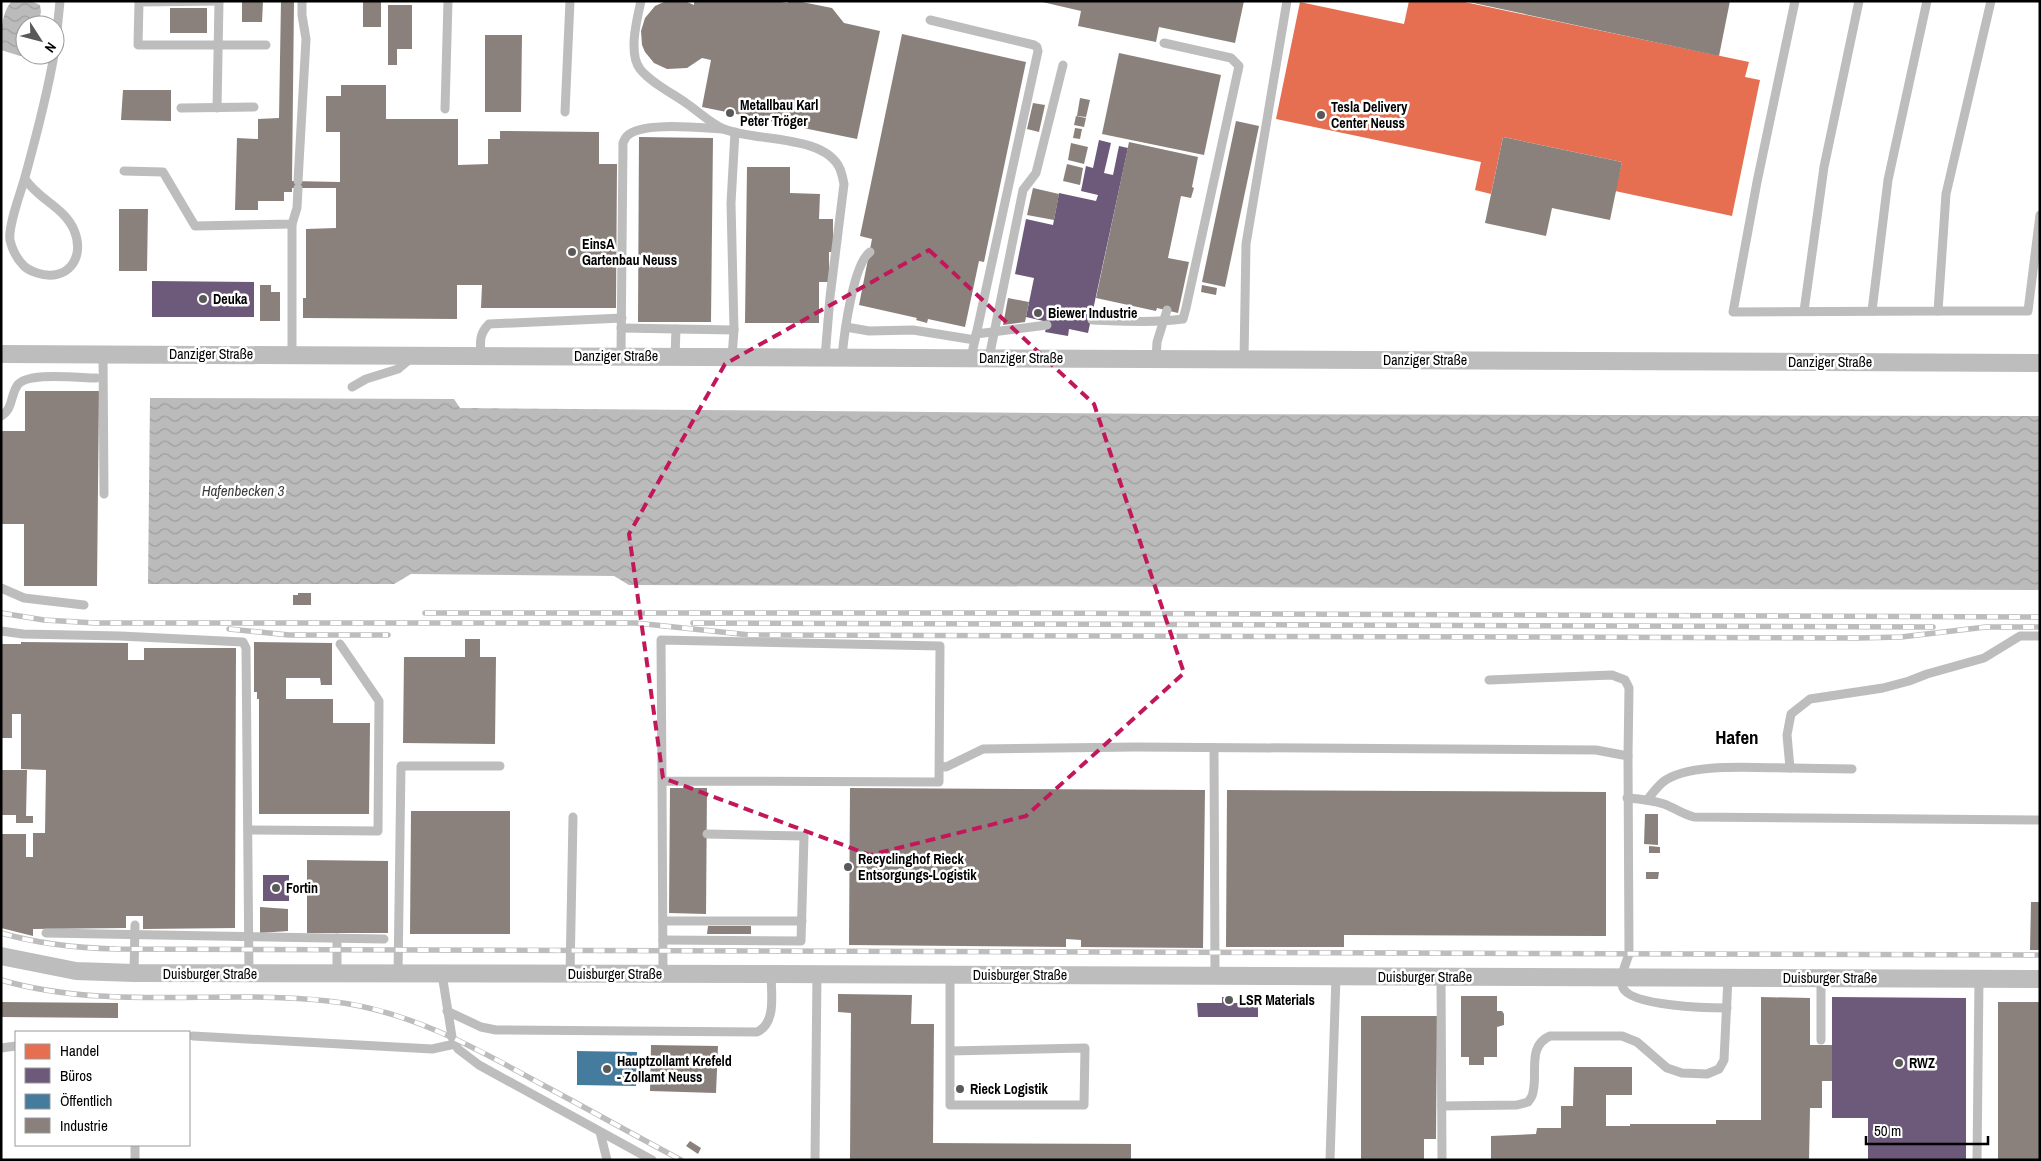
<svg xmlns="http://www.w3.org/2000/svg" width="2041" height="1161" viewBox="0 0 2041 1161" font-family="'Archivo Narrow',sans-serif">
<style>
.water{fill:url(#water-waves)}
.shops{fill:#e76f51}
.offices{fill:#6d597a}
.public{fill:#457b9d}
.industry{fill:#8a817c}
.lines{fill:none;stroke-linecap:round;stroke-linejoin:round}
.lane{stroke:#bdbdbd;stroke-width:9}
.street{stroke:#bdbdbd;stroke-width:18}
.rail-casing{stroke:#bdbdbd;stroke-width:5.5}
.rail{stroke:#fff;stroke-width:4;stroke-dasharray:11;stroke-linecap:butt}
.marked{fill:none;stroke:#c2185b;stroke-width:4;stroke-dasharray:10 6;stroke-linejoin:round}
.poi-dot{fill:#595959;stroke:#fff;stroke-width:2}
.labels{text-anchor:middle;stroke-width:5;stroke-linejoin:round;paint-order:stroke}
.poi-label{font-size:14px;font-weight:bold;fill:#000;stroke:#fff;text-anchor:start}
.street-label{font-size:14px;fill:#000;stroke:#fff}
.water-label{font-size:15px;font-style:italic;fill:#3f3f3f;stroke:#fff}
.district-label{font-size:19px;font-weight:bold;fill:#000;stroke:#fff}
</style>
<defs>
<pattern id="water-waves" width="16" height="10" patternUnits="userSpaceOnUse" patternTransform="scale(1.25)"><rect width="16" height="10" fill="#bbb"/><path d="M0 5q4-4 8 0t8 0" fill="none" stroke="#9f9f9f"/></pattern>
</defs>
<rect width="100%" height="100%" fill="#fff"/>
<g class="water">
<path d="M12 1H31L40 5 41 12 38 25H25V55L20 56 1 50C1 35 1 12 12 1Z"/>
<path d="M150 398 454 399 460 408 1170 414 2040 416V590L629 585 614 576 411 574 394 584H148Z"/>
</g>
<path class="shops" d="M1409 1H1460L1749 62 1745 77 1760 80 1732 216 1615 191 1622 162 1503 137 1491 194 1475 190 1481 162 1276 119 1300 2 1404 24Z"/>
<g class="offices">
<path d="M1099 140 1111 143 1104 173 1113 175 1119 146 1128 148 1088 333 1069 329 1068 336 1045 332 1048 322 1026 317 1034 278 1015 274 1026 219 1053 225 1059 193 1096 201 1098 195 1081 191 1086 166 1093 168Z"/>
<path d="M152 281 254 282V317H152Z"/>
<rect x="263" y="875" width="26" height="26"/>
<path d="M1222 997H1234V1003H1258V1017H1198L1197 1003H1222Z"/>
<path d="M1832 997 1966 998V1160H1868V1118H1832Z"/>
</g>
<path class="public" d="M577 1051 637 1052 636 1086 577 1085Z"/>
<g class="industry">
<path d="M242 1H263L262 22H242Z"/>
<path d="M281 1H294L292 181 340 182V132H326V96H341V85H386V119H458V165L488 164V139H500V131L599 132V164H617L616 308H481L482 285H457V319L303 318V298H306V229L336 228V188H292V192H284V201H258V210H235L237 138 258 139V119L279 118Z"/>
<rect x="363" y="1" width="18" height="26"/>
<path d="M666 1H685L694 5V1H774L788 3V1H797L832 8 844 23 880 31 857 139 702 107 711 60 702 58 687 68 667 69 654 63 645 52 642 45 641 31 645 18 655 6Z"/>
<path d="M1038 1H1244L1235 43 1159 27 1156 42 1078 26 1081 11Z"/>
<path d="M1464 1 1668 2 1730 1 1719 56Z"/>
<path d="M388 5H412V49H397V65H388Z"/>
<rect x="170" y="8" width="37" height="25"/>
<path d="M902 34 1026 62 984 262 979 261 965 327 928 319 927 323 916 320 917 318 859 305 872 239 860 236Z"/>
<path d="M485 35H522L521 112H485Z"/>
<path d="M1119 53 1221 75 1204 155 1102 134Z"/>
<path d="M123 90H171V121L121 120Z"/>
<path d="M1080 98 1090 100 1086 117 1077 116Z"/>
<path d="M1033 103 1045 105 1039 132 1027 129Z"/>
<path d="M1076 116 1086 118 1084 127 1074 125Z"/>
<path d="M1236 121 1259 126 1225 287 1202 282Z"/>
<path d="M1075 128 1082 129 1080 139 1073 138Z"/>
<path d="M639 137 713 138 711 322H638Z"/>
<path d="M1503 137 1622 162 1610 220 1552 208 1546 236 1485 223Z"/>
<path d="M1129 142 1198 157 1192 187 1194 188 1191 198 1181 196 1168 258 1189 262 1178 313 1157 308 1156 311 1096 298Z"/>
<path d="M1071 143 1088 147 1084 164 1068 160Z"/>
<path d="M1067 164 1083 168 1080 185 1063 181Z"/>
<path d="M747 167H790V193L820 194 819 219H833V252H829V282H819V323H745Z"/>
<path d="M1033 188 1059 194 1054 220 1027 215Z"/>
<path d="M119 209H148L147 271H119Z"/>
<path d="M260 285H271V292H280V321H260Z"/>
<path d="M1202 285 1217 288 1216 295 1201 292Z"/>
<path d="M1008 298 1029 302 1025 322 1003 325Z"/>
<path d="M25 391H99L97 586H24V524H1V431H25Z"/>
<path d="M298 593H311V605H293V595H298Z"/>
<path d="M465 639H480V657H496L495 744 403 743 404 657H465Z"/>
<path d="M21 642 128 643V660H144V648H236L235 928 143 929V916H126V928L33 929V936L1 928V834H26V857H33V833H45L46 770 21 769V714H12V738H1V644H21Z"/>
<path d="M254 642 332 643V685H321L320 678H286V699H333V723H370L369 814H259V699H257V692H254Z"/>
<path d="M1 770H27L26 816H33V823H16V815H1Z"/>
<path d="M670 788H707L706 914 669 913Z"/>
<path d="M850 788 1205 790 1203 948 1081 947V940L1066 939V947L849 945Z"/>
<path d="M1227 790 1606 792V936L1344 935V947H1226Z"/>
<path d="M411 811H510V934H410Z"/>
<path d="M1645 814H1658V845L1644 844Z"/>
<path d="M1649 846 1660 847V853H1649Z"/>
<path d="M307 860 388 861V933H307Z"/>
<path d="M1646 872H1659L1658 879H1646Z"/>
<path d="M2031 902H2040V950H2030Z"/>
<path d="M260 907 288 909V931L260 933Z"/>
<path d="M708 926H751V934H707Z"/>
<path d="M838 994 912 995 911 1024H934L933 1143 1131 1144V1160H850L851 1013 838 1012Z"/>
<path d="M1461 996H1497V1011H1502L1504 1014V1025L1497 1027V1057H1484V1065H1469V1057H1461Z"/>
<path d="M1761 997 1810 998V1045H1832V1081H1822V1108H1810L1809 1160H1491V1136L1536 1134 1537 1128H1561V1106H1573L1574 1067H1632V1095H1606V1126H1630V1124H1716V1120H1761Z"/>
<path d="M1 1002 118 1003V1018L1 1017Z"/>
<rect x="1998" y="1002" width="42" height="158"/>
<path d="M1361 1016H1437L1436 1139H1424V1160H1361Z"/>
<path d="M651 1045 718 1046 716 1093 650 1091Z"/>
<path d="M690 1141 701 1148 698 1154 686 1146Z"/>
</g>
<g class="lines">
<g class="lane">
<path d="M219 1 139 2 138 45H266"/>
<path d="M641 1C637 19 628 53 640 69 651 83 672 93 686 103 698 111 711 124 724 129 755 142 825 134 840 169 842 174 843 179 844 184L830 297 825 357"/>
<path d="M1795 1 1757 182 1733 312 1938 311 1946 194 1991 1"/>
<path d="M930 20 1034 45 1037 47 1038 51 971 358"/>
<path d="M55 51 60 1"/>
<path d="M181 108 254 107"/>
<path d="M217 108 219 1"/>
<path d="M445 109 448 1"/>
<path d="M565 112 570 1"/>
<path d="M124 171 163 172 195 226 292 224 297 208 298 188"/>
<path d="M25 179C39 200 64 207 74 230 86 258 67 283 37 273 31 271 28 270 24 266 17 259 12 249 10 240 8 225 21 192 25 177 36 137 47 96 54 55"/>
<path d="M298 181 306 39 302 15V1"/>
<path d="M1804 311 1824 167 1859 1"/>
<path d="M1872 311 1888 180 1927 1"/>
<path d="M1938 311H2028L2040 215"/>
<path d="M1092 320C1122 321 1152 323 1183 319L1186 308 1239 66 1231 58 1164 43"/>
<path d="M846 327 869 331 913 330 975 340"/>
<path d="M621 328 734 330"/>
<path d="M976 334 1047 325"/>
<path d="M103 354 104 494"/>
<path d="M292 355V224"/>
<path d="M481 356C480 342 479 334 489 324L622 318"/>
<path d="M621 356 623 143C624 141 625 138 627 136 641 121 702 128 723 129"/>
<path d="M675 357 676 329"/>
<path d="M732 357 734 330 731 203 735 132"/>
<path d="M842 357C844 335 853 264 870 252"/>
<path d="M989 358 1023 190 1036 173 1063 65"/>
<path d="M1156 359 1157 342 1167 310"/>
<path d="M1244 359 1246 244 1287 1"/>
<path d="M352 387 366 379 398 369 411 358"/>
<path d="M1 416C13 409 10 397 17 386 25 371 79 378 96 378"/>
<path d="M1 588 24 598 84 605"/>
<path d="M1 631 23 634 120 636 243 642 246 648 249 974"/>
<path d="M1489 680 1612 675 1625 680 1629 688 1628 756"/>
<path d="M1214 748 1215 976"/>
<path d="M940 766 946 767 983 749 1136 747 1596 750 1628 756 1629 954C1626 963 1619 978 1623 988 1631 1006 1708 1008 1727 1008"/>
<path d="M1790 768 1852 769"/>
<path d="M662 781 661 640 940 646 939 782 662 781 663 974"/>
<path d="M1627 798C1640 799 1652 800 1664 804 1675 808 1682 814 1694 817L2040 820"/>
<path d="M1647 800C1652 794 1657 787 1663 782 1688 762 1756 768 1790 768L1787 735 1791 714 1810 699 1883 688 1909 681 1927 674 1984 658 2020 636H2040"/>
<path d="M248 830 378 831 379 701 340 644"/>
<path d="M663 921H802"/>
<path d="M46 933 384 939"/>
<path d="M663 940 801 941 804 836 707 834"/>
<path d="M134 973 135 925"/>
<path d="M337 974V938"/>
<path d="M398 974 401 766H500"/>
<path d="M442 974 452 1037 458 1049 479 1065 652 1160"/>
<path d="M570 974 573 817"/>
<path d="M1441 977 1442 1160"/>
<path d="M447 1011 481 1027 496 1030 757 1032C777 1023 771 992 771 974"/>
<path d="M193 1036 432 1049 455 1044"/>
<path d="M1821 1040V978"/>
<path d="M1 1048 16 1046"/>
<path d="M950 1051 1085 1048 1084 1105H950V975"/>
<path d="M1442 1106 1517 1105 1528 1102C1530 1099 1533 1096 1533 1092 1538 1072 1527 1046 1550 1036H1622L1637 1042 1667 1068 1682 1073 1707 1074 1719 1069 1724 1060 1728 978"/>
<path d="M600 1132 607 1160"/>
<path d="M135 1145V1160"/>
<path d="M815 1160 817 974"/>
<path d="M1330 1160 1336 976"/>
<path d="M1977 1160 1979 979"/>
</g>
<g class="street">
<path d="M1 354 2040 363"/>
<path d="M1 956 76 971 134 973 771 974 2040 979"/>
</g>
<g class="rail-casing">
<g id="rail">
<path d="M1 613 44 620 95 623H636L750 635 1859 638 1901 637 1986 627H2040"/>
<path d="M425 613H1008L2040 617"/>
<path d="M693 623 1933 627"/>
<path d="M229 629 289 635H388"/>
<path d="M1 933C39 944 77 948 116 949L2040 955"/>
<path d="M1 980C107 1011 220 989 328 1001 406 1009 474 1047 541 1084 588 1109 634 1135 681 1160"/>
</g>
</g>
<use href="#rail" class="rail"/>
</g>
<path class="marked" d="M929 250 1094 404 1184 673 1026 816 870 855 663 778 629 534 725 364Z"/>
<g class="poi-dot">
<circle cx="730" cy="113" r="5"/>
<circle cx="1321" cy="115" r="5"/>
<circle cx="572" cy="252" r="5"/>
<circle cx="203" cy="299" r="5"/>
<circle cx="1038" cy="313" r="5"/>
<circle cx="848" cy="867" r="5"/>
<circle cx="276" cy="888" r="5"/>
<circle cx="1229" cy="1000" r="5"/>
<circle cx="1899" cy="1063" r="5"/>
<circle cx="607" cy="1069" r="5"/>
<circle cx="960" cy="1089" r="5"/>
</g>
<g class="labels">
<g class="poi-label">
<text x="740" y="110">Metallbau Karl<tspan x="740" dy="16">Peter Tröger</tspan></text>
<text x="1331" y="112">Tesla Delivery<tspan x="1331" dy="16">Center Neuss</tspan></text>
<text x="582" y="249">EinsA<tspan x="582" dy="16">Gartenbau Neuss</tspan></text>
<text x="213" y="304">Deuka</text>
<text x="1048" y="318">Biewer Industrie</text>
<text x="858" y="864">Recyclinghof Rieck<tspan x="858" dy="16">Entsorgungs-Logistik</tspan></text>
<text x="286" y="893">Fortin</text>
<text x="1239" y="1005">LSR Materials</text>
<text x="617" y="1066">Hauptzollamt Krefeld<tspan x="617" dy="16">- Zollamt Neuss</tspan></text>
<text x="1909" y="1068">RWZ</text>
<text x="970" y="1094">Rieck Logistik</text>
</g>
<g class="street-label">
<text x="211" y="359">Danziger Straße</text>
<text x="616" y="361">Danziger Straße</text>
<text x="1021" y="363">Danziger Straße</text>
<text x="1425" y="365">Danziger Straße</text>
<text x="1830" y="367">Danziger Straße</text>
<text x="210" y="979">Duisburger Straße</text>
<text x="615" y="979">Duisburger Straße</text>
<text x="1020" y="980">Duisburger Straße</text>
<text x="1425" y="982">Duisburger Straße</text>
<text x="1830" y="983">Duisburger Straße</text>
</g>
<g class="water-label">
<text x="243" y="496">Hafenbecken 3</text>
</g>
<g class="district-label">
<text x="1737" y="744">Hafen</text>
</g>
</g>
<rect width="2041" height="1161" fill="none" stroke="#000000" stroke-width="5"/>
<rect x="15" y="1031" width="175" height="115" fill="#ffffff" stroke="#999999"/>
<rect x="25" y="1044" width="25" height="15" fill="#e76f51" stroke="#999999"/>
<text x="60" y="1056" font-size="15" fill="#000000">Handel</text>
<rect x="25" y="1068" width="25" height="15" fill="#6d597a" stroke="#999999"/>
<text x="60" y="1081" font-size="15" fill="#000000">Büros</text>
<rect x="25" y="1094" width="25" height="15" fill="#457b9d" stroke="#999999"/>
<text x="60" y="1106" font-size="15" fill="#000000">Öffentlich</text>
<rect x="25" y="1118" width="25" height="15" fill="#8a817c" stroke="#999999"/>
<text x="60" y="1131" font-size="15" fill="#000000">Industrie</text>
<g transform="translate(40 40) rotate(126)"><circle r="24" fill="#ffffff" stroke="#999999"/>
<path d="M0-4L9 19L0 12L-9 19Z" fill="#595959"/>
<text y="-8" font-size="14" font-weight="bold" text-anchor="middle" fill="#000000">N</text>
</g>
<path d="M1866 1136v8h122v-8" fill="none" stroke="#000000" stroke-width="2.5"/>
<text x="1874" y="1136" font-size="15" fill="#000000" stroke="#ffffff" stroke-width="4" paint-order="stroke">50 m</text>
</svg>
